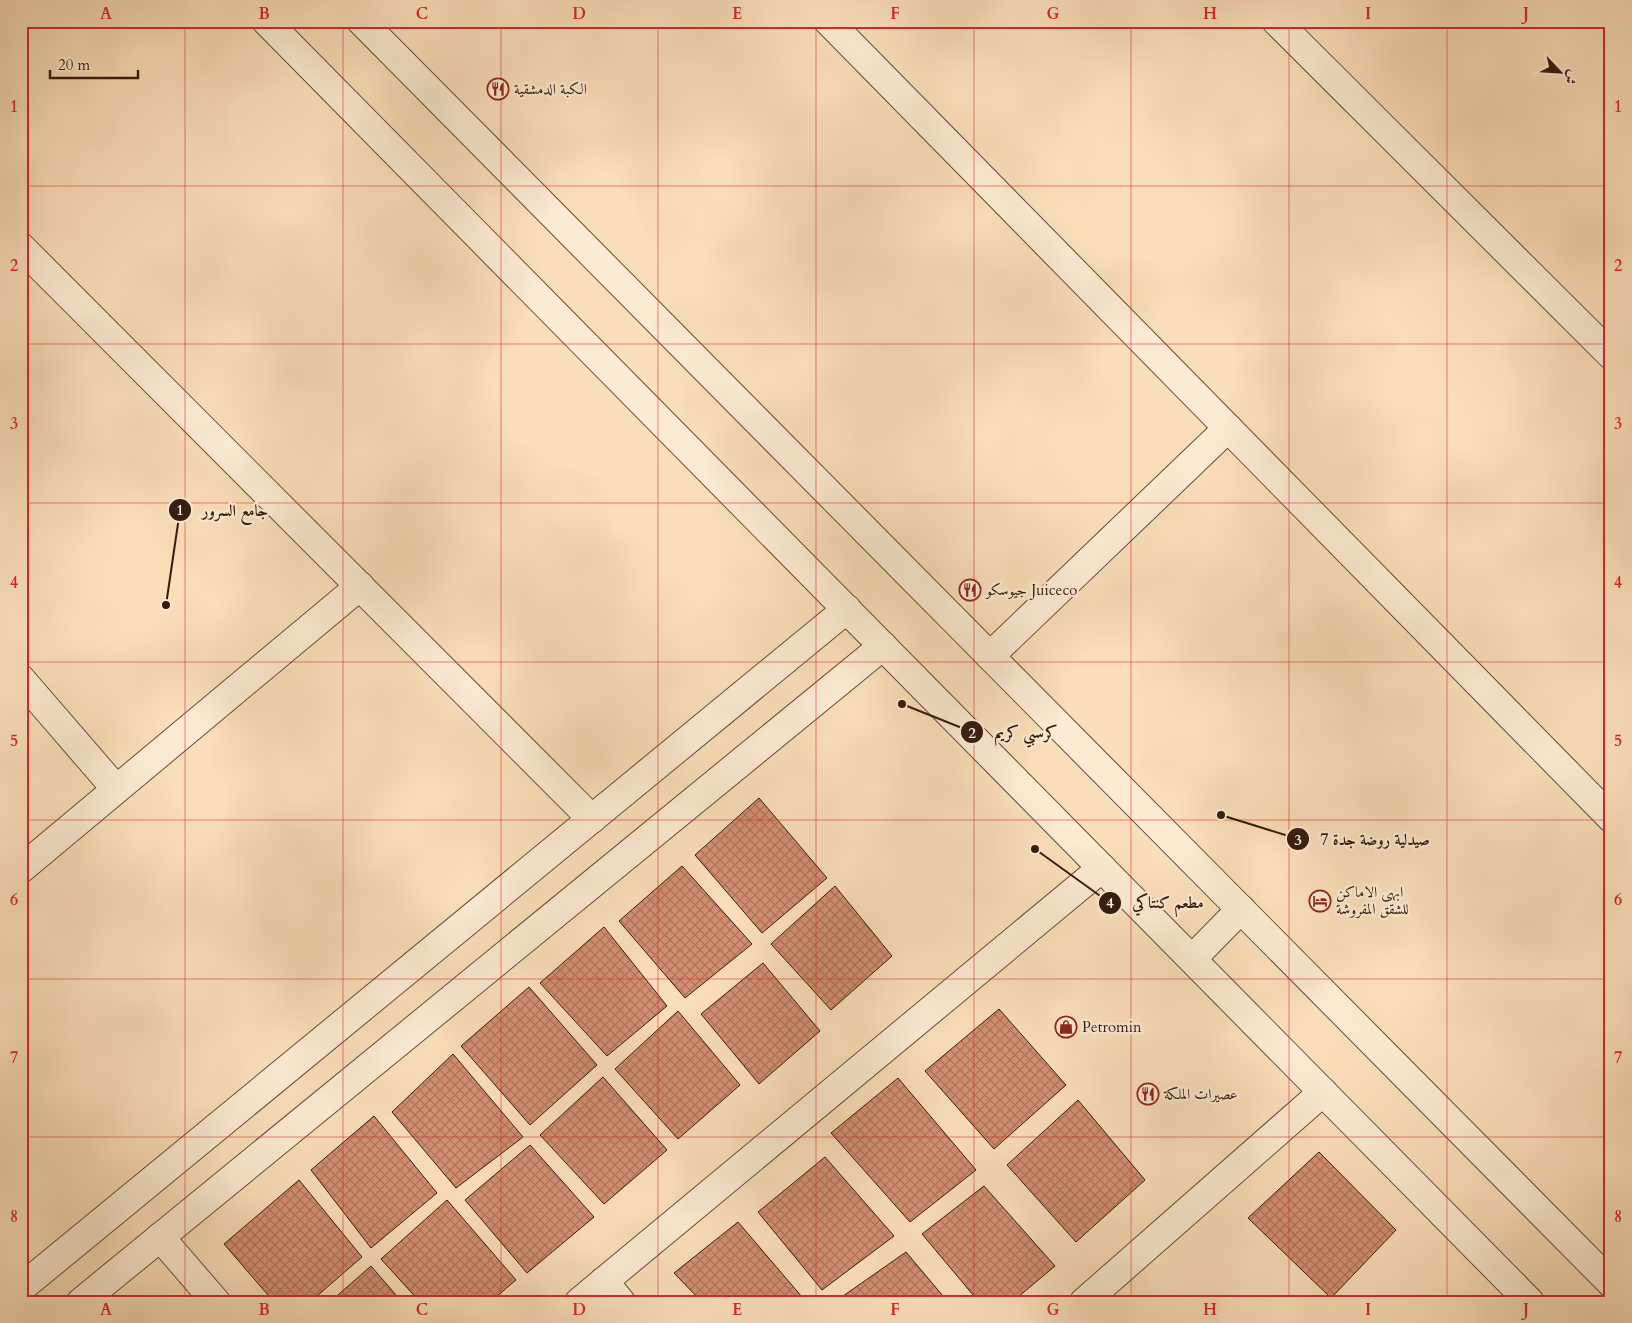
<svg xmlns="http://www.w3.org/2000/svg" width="1632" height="1323" viewBox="0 0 1632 1323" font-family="Cardo,Amiri,serif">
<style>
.building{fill:url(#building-cross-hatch);stroke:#361b0c}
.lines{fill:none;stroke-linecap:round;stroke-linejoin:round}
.minor-casing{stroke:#674c37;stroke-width:30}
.minor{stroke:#fcead2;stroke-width:28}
.grid{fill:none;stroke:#d62828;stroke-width:1;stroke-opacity:0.55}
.labels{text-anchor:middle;stroke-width:4.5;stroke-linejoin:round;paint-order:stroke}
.poi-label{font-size:15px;fill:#361b0c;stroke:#fcead2;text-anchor:start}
.leader{fill:none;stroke:#361b0c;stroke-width:2}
.callout-dot{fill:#361b0c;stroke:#fcead2;stroke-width:2}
.mark-label{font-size:15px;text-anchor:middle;font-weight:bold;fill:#fff}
.callout-label{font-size:16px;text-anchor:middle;font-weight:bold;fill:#361b0c;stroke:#fcead2;stroke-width:4.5;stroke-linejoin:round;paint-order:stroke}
.neatline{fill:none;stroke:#d62828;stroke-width:2}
.grid-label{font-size:16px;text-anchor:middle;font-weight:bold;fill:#d62828}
</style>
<defs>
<pattern id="building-cross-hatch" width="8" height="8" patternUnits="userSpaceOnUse" patternTransform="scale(1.25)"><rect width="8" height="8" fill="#d48f70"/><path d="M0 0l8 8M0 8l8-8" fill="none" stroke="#ad745a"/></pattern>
</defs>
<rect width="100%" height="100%" fill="#fadeb9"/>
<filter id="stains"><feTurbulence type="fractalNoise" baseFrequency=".004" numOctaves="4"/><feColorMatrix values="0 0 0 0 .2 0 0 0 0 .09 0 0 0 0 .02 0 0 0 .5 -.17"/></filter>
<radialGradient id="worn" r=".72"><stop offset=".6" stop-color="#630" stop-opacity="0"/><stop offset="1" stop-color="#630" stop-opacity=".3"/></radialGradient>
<g class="building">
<path d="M759 798 827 878 762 933 695 855Z"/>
<path d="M682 866 752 944 685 998 619 921Z"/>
<path d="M835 886 892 956 831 1010 771 944Z"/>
<path d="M604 927 667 1006 607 1056 540 983Z"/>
<path d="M763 963 820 1031 759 1084 701 1014Z"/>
<path d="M529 987 597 1065 530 1125 461 1046Z"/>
<path d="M999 1009 1066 1085 994 1149 925 1071Z"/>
<path d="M678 1011 740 1085 678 1139 615 1069Z"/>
<path d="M453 1054 523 1137 456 1188 392 1112Z"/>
<path d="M603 1077 667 1150 604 1204 540 1135Z"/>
<path d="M898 1078 976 1170 910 1222 831 1133Z"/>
<path d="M1078 1100 1145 1180 1076 1242 1007 1165Z"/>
<path d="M374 1116 437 1193 371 1248 311 1170Z"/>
<path d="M530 1145 594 1217 527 1273 465 1200Z"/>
<path d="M1319 1152 1396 1230 1331 1298 1248 1218Z"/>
<path d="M825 1157 894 1236 822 1290 758 1212Z"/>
<path d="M299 1180 362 1257 310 1302H274L224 1244Z"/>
<path d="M984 1186 1055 1266 1012 1302H979L922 1234Z"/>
<path d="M447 1200 516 1280 490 1302H420L381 1259Z"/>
<path d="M738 1222 802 1297 796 1302H702L674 1273Z"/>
<path d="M906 1252 948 1302 836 1301Z"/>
<path d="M371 1266 402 1302H330Z"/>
</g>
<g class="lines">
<g class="minor-casing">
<g id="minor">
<path d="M266 21 1530 1302"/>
<path d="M361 21 1611 1283"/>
<path d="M828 21 1611 818"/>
<path d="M1276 21 1611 355"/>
<path d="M21 247 592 819"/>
<path d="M990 656 1228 428"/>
<path d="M21 679 116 789"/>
<path d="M21 869 360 586"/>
<path d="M1192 959 1241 909"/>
<path d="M160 1237 216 1302"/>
<path d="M604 1281 621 1302"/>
<path d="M21 1288 847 609"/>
<path d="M81 1302 883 646"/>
<path d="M579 1302 1102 868"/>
<path d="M1084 1302 1323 1092"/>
</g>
</g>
<use href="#minor" class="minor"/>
</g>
<path class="grid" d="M185 21V1302M343 21V1302M501 21V1302M658 21V1302M816 21V1302M974 21V1302M1131 21V1302M1289 21V1302M1447 21V1302M21 186H1611M21 344H1611M21 503H1611M21 662H1611M21 820H1611M21 979H1611M21 1137H1611"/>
<defs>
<g id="restaurant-ring" transform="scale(1.125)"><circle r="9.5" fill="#fcead2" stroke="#8f2418" stroke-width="1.5"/><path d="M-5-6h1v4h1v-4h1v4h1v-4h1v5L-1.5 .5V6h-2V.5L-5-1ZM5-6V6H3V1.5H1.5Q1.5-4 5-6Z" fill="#8f2418"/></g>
<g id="hotel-ring" transform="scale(1.125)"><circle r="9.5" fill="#fcead2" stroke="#8f2418" stroke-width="1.5"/><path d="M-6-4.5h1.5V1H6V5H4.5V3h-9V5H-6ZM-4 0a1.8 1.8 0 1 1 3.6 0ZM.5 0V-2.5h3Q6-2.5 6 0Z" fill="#8f2418"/></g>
<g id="shop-ring" transform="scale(1.125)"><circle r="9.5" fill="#fcead2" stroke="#8f2418" stroke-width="1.5"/><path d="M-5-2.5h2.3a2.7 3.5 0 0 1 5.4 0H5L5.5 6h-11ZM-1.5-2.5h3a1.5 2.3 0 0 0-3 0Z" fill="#8f2418"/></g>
</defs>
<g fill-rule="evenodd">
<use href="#restaurant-ring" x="498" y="89"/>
<use href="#restaurant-ring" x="970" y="590"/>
<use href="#hotel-ring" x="1320" y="901"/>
<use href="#shop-ring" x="1066" y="1027"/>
<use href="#restaurant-ring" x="1148" y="1094"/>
</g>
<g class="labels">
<g class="poi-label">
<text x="514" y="94">الكبة الدمشقية</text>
<text x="986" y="595">جيوسكو Juiceco</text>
<text x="1336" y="897">ابهى الاماكن<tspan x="1336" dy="17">للشقق المفروشة</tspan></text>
<text x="1082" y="1032">Petromin</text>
<text x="1164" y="1099">عصيرات الملكة</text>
</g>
</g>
<path class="leader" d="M166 605L180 510M902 704L972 732M1221 815L1298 839M1035 849L1110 903"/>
<g class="callout-dot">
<circle cx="166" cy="605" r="5"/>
<circle cx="902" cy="704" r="5"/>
<circle cx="1221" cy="815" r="5"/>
<circle cx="1035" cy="849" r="5"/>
<circle cx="180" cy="510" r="12"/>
<circle cx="972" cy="732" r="12"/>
<circle cx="1298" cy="839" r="12"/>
<circle cx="1110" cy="903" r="12"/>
</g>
<g class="mark-label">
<text x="180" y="515">1</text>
<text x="972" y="738">2</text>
<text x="1298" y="845">3</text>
<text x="1110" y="908">4</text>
</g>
<g class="callout-label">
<text x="235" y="516">جامع السرور</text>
<text x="1026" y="738">كرسبي كريم</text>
<text x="1375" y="845">صيدلية روضة جدة 7</text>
<text x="1168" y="908">مطعم كنتاكي</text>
</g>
<rect width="1632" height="1323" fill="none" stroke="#fadeb9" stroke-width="55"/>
<g transform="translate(1560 72) rotate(115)" stroke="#fcead2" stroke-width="4" paint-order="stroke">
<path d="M0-4L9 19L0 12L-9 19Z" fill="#361b0c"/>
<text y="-8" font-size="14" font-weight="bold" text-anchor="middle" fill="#361b0c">ش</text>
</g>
<path d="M50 70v8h88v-8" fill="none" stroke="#361b0c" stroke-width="2.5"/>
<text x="58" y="70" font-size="15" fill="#361b0c" stroke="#fcead2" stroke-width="4" paint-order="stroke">20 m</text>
<rect x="28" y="28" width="1576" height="1268" class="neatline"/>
<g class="grid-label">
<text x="106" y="19">A</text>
<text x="264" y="19">B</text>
<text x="422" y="19">C</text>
<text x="579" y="19">D</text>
<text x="737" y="19">E</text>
<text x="895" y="19">F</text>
<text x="1053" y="19">G</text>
<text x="1210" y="19">H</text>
<text x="1368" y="19">I</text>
<text x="1526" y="19">J</text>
<text x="14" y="112">1</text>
<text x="1618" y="112">1</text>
<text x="14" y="271">2</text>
<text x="1618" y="271">2</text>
<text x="14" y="429">3</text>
<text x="1618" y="429">3</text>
<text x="14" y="588">4</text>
<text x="1618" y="588">4</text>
<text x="14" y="746">5</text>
<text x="1618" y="746">5</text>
<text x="14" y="905">6</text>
<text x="1618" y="905">6</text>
<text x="14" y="1063">7</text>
<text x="1618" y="1063">7</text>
<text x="14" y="1222">8</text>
<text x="1618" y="1222">8</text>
<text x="106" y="1315">A</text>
<text x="264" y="1315">B</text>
<text x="422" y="1315">C</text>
<text x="579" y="1315">D</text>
<text x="737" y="1315">E</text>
<text x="895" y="1315">F</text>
<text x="1053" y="1315">G</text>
<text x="1210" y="1315">H</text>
<text x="1368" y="1315">I</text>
<text x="1526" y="1315">J</text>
</g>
<rect width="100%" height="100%" filter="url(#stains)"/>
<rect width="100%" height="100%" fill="url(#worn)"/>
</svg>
